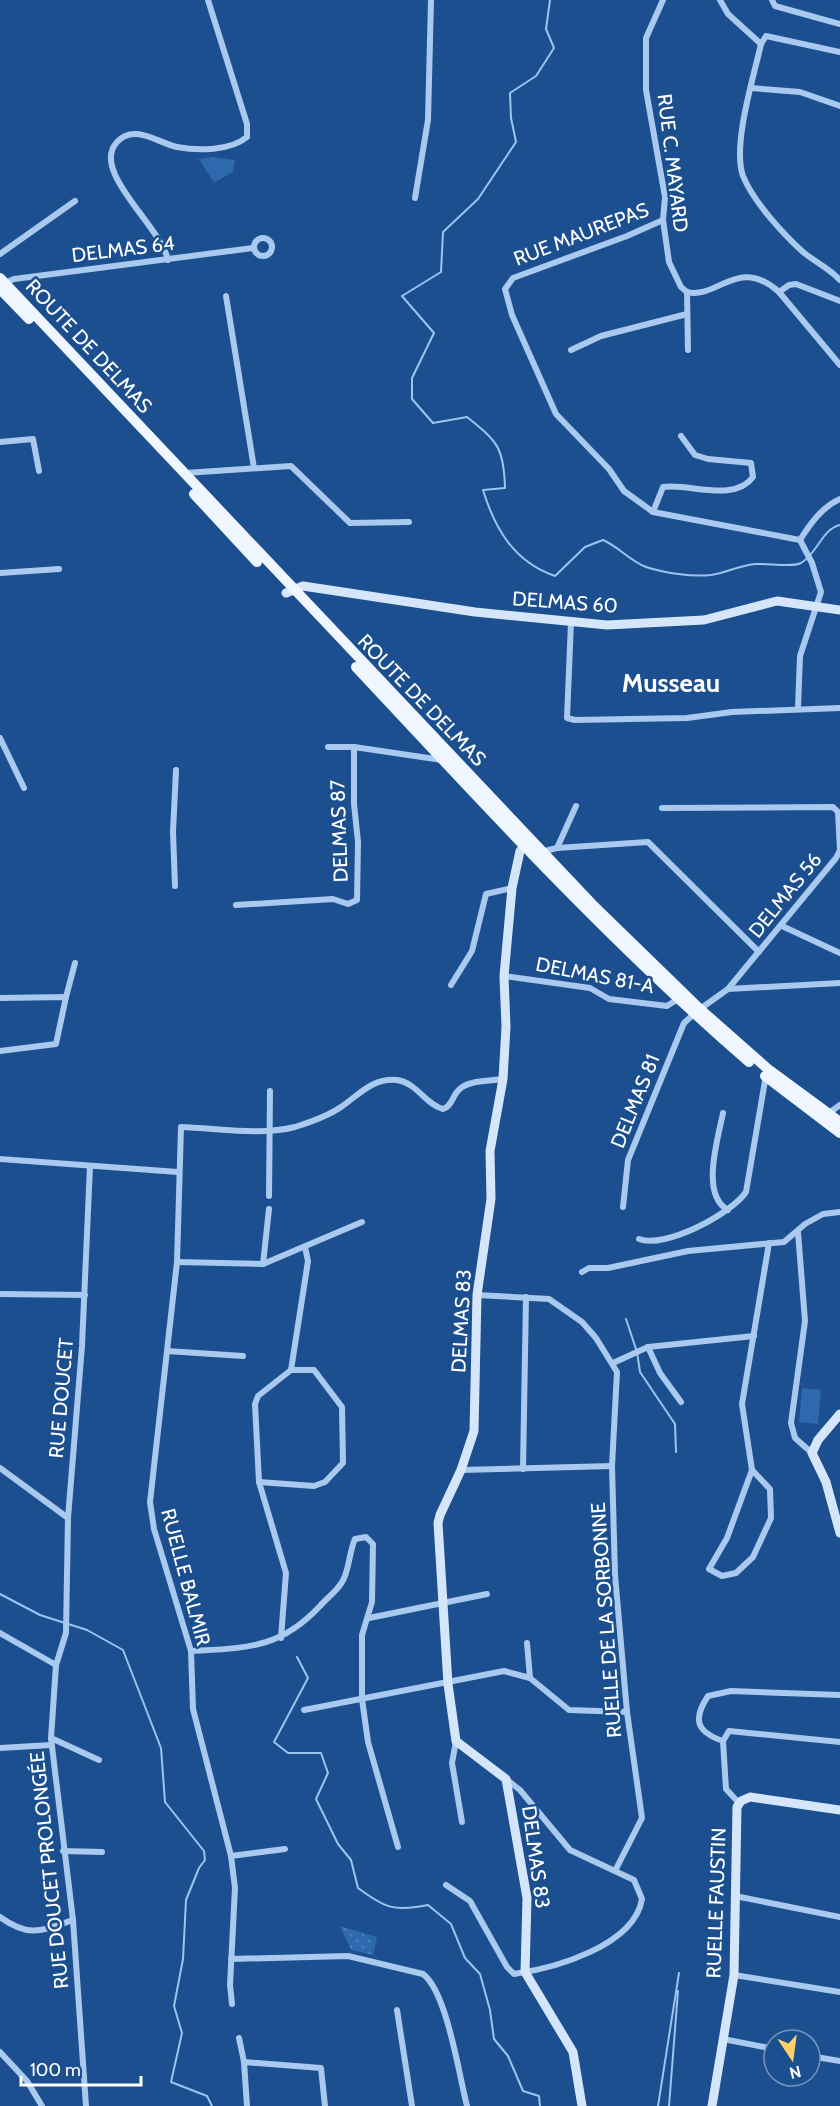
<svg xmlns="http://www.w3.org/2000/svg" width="840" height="2106" viewBox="0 0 840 2106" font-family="Cabin,sans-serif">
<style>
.park{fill:url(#park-dots)}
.pitch{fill:#2e69ad}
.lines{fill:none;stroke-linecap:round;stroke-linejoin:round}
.stream{stroke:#9cc4f0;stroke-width:2}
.street{stroke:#a9c9ee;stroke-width:6}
.secondary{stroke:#d6e6fa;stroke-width:9}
.primary{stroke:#f0f6ff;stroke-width:10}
.labels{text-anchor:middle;stroke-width:5;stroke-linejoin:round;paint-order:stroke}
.street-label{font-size:20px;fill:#fff;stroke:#1b4f8f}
.district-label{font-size:26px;font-weight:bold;fill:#fff;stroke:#1b4f8f}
</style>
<defs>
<pattern id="park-dots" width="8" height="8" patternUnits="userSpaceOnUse" patternTransform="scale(1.5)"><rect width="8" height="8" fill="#2e69ad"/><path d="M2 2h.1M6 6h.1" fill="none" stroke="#4d80b9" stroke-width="1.8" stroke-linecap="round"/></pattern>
</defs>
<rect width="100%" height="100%" fill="#1b4f8f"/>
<path class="park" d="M340 1926 377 1937 373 1955 351 1950Z"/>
<g class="pitch">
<path d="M212 157 235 160 233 172 214 183 199 159Z"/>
<path d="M802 1388 821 1390 818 1424 799 1422Z"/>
</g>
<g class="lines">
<g class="stream">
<path d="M550 0 546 29 554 48 536 76 510 93 511 118 516 142 478 199 443 232 441 272 402 296 434 333 412 378V399L433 423 467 417C497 441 504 447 505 488L483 490C495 529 514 562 555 576L585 547 603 540C619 547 630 561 646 567 664 573 692 577 711 575 726 573 740 565 756 564 769 563 791 568 801 563 817 554 822 529 840 525"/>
<path d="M626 1319 637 1352 640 1372 675 1424 676 1452"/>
<path d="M0 1594 40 1615 87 1630 123 1650 161 1748 165 1802 204 1851 205 1860 199 1868 186 1900 183 1959 174 2006 182 2033 171 2082 207 2096 212 2106"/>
<path d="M297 1657 308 1678 274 1742 288 1753H321L328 1773 316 1799 338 1844 351 1860 358 1888C385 1908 394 1912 428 1905L451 1924 465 1958 480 1974 490 2010 494 2039 508 2056 523 2091 539 2096 540 2106"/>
<path d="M658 2106 679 1973"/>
<path d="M669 2106 678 1991"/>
</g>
<g class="street">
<path d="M663 0 646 38V90L665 197 663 220 669 262 681 287 687 292C717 300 738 255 779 292"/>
<path d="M720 0 728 14 761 44"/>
<path d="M772 0 775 6 840 24"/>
<path d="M840 52 766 36 761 44C754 76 732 145 743 176 753 201 783 234 803 252 815 262 829 268 840 280"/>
<path d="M751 88 800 92 840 106"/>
<path d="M415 198 428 120 431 0"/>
<path d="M663 220 627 236 513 278 505 289 512 315 556 414 609 469 624 491 653 512 800 540"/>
<circle cx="263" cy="247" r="9"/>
<path d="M0 254 75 201"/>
<path d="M168 260C160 225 90 171 117 142 134 123 158 143 177 147 198 151 230 151 247 137V124L208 0"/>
<path d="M5 283 14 279 253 248"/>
<path d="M687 292 688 350"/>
<path d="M226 296 254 468"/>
<path d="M840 301 796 284 789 285 779 292 840 365"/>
<path d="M571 350 601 336 687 314"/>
<path d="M0 442 33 439 39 471"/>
<path d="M185 473 291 466 350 523 409 522"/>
<path d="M653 512 663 487C689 483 734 503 753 477L751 463 708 459 695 455 681 436"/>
<path d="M800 540C810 524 822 507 840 499"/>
<path d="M0 573 59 569"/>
<path d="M571 622 567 718 575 720 687 718 732 712 840 708"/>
<path d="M798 708 800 656 821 592 812 563 800 540"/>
<path d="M0 738 24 788"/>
<path d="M328 747H354L442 760"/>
<path d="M662 808 833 807 838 812 840 850 836 858 728 989 700 1009"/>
<path d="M557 848 648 842 759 952"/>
<path d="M541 852 557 848 576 806"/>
<path d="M175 886 173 832 176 770"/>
<path d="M236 905 333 899 348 904 357 900 358 842 354 804V747"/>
<path d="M782 926 840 953"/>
<path d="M504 976 590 988 609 999 667 1006 678 999"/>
<path d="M451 985 472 951 486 894 512 888"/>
<path d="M728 989 840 983"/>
<path d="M66 997 75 963"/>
<path d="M0 998 66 997 56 1044 0 1051"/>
<path d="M723 1113C718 1139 700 1195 728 1210"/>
<path d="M829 1113 840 1105"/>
<path d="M0 1159 178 1172"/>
<path d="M269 1196 270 1091"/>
<path d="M623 1207 628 1160 684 1023 694 1014"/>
<path d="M798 1232 805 1321 791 1423 795 1438 812 1453"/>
<path d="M639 1239C665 1249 731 1214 746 1192L766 1075"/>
<path d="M177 1262 263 1264 362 1222"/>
<path d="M263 1264 269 1209"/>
<path d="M582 1272 589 1268H608L688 1251 784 1242 805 1224 823 1214 840 1212"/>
<path d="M0 1294 85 1295"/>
<path d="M477 1295 549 1299 582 1322 596 1338 617 1372 612 1466 615 1575 627 1712 642 1818 616 1869"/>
<path d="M648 1347 660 1373 681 1402"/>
<path d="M167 1351 243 1356"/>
<path d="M613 1363 648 1347 754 1336"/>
<path d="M0 1468 68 1518"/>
<path d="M523 1469 526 1297"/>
<path d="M461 1470 612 1466"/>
<path d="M752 1470 770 1489 771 1518 753 1557 736 1573 722 1576 709 1569 727 1538Z"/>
<path d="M752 1470 742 1404 769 1243"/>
<path d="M259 1482 314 1486 325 1482 343 1463 342 1407 314 1370H291"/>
<path d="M369 1618 487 1594"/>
<path d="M0 1633 56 1665"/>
<path d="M281 1638 286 1573 259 1482 255 1404 258 1396 291 1370 308 1261 305 1247"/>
<path d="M527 1643 530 1678"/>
<path d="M191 1651C246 1648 280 1649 320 1606 327 1598 337 1591 342 1582 349 1572 349 1552 355 1539L366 1537 373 1544 372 1602 362 1635V1699L368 1742 398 1847"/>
<path d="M304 1710 504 1671 530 1678 569 1710 627 1712"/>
<path d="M51 1738 99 1760"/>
<path d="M456 1741 452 1763 462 1822"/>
<path d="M723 1741C697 1732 692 1720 708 1696L731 1691 840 1695"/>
<path d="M0 1748 51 1745"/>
<path d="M739 1803 726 1789 723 1741 729 1731 840 1742"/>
<path d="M63 1851 102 1852"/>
<path d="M231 1856 285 1849"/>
<path d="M446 1885 470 1901 507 1967 514 1974C555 1968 634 1946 642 1899L634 1880 570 1850 520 1790 506 1779"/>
<path d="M735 1896 840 1917"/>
<path d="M0 1917C29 1938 41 1931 73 1920"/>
<path d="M231 1959 348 1956 423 1974C447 1992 459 2075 467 2106"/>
<path d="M734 1975 840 1992"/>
<path d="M232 2004 230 1985 235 1888 231 1856 193 1709 191 1651 154 1529 150 1502 177 1262 181 1127C217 1128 260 1136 295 1127 311 1122 328 1116 341 1107 360 1094 372 1078 397 1080 417 1083 425 1104 443 1109 453 1106 452 1094 461 1088 471 1080 491 1081 503 1079"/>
<path d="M397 2010 412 2106"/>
<path d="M239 2038 244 2062 247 2106"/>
<path d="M723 2039 774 2049"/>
<path d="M0 2052 27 2081 42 2106"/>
<path d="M810 2056 840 2061"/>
<path d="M244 2062 321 2068 325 2106"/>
<path d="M86 2106 73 1920 51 1738 56 1665 66 1633 68 1518 82 1346 90 1166"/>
</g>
<g class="secondary">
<path d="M286 593 303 586 475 612 607 625 704 620 777 601 840 610"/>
<path d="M528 841 520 851 512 888 504 976 506 1027 503 1079 490 1151 491 1199 477 1295 474 1431 461 1470 440 1515 438 1523 448 1684 456 1741 506 1779 527 1898 525 1972 573 2052 582 2106"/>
<path d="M840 1414 818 1440 812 1453 826 1482 840 1533"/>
<path d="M712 2106 734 1975 737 1807 741 1801 750 1797 840 1810"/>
</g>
<g class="primary">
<path d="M0 278 592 904 700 1009 768 1069 840 1122"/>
<path d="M0 289 29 319"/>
<path d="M194 494 257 562"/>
<path d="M356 667C483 803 608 940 749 1062"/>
<path d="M765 1076 840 1133"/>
</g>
</g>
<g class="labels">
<g class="street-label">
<text transform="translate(673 163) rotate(83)" y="7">RUE C. MAYARD</text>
<text transform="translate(581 234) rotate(-21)" y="7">RUE MAUREPAS</text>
<text transform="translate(123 249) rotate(-7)" y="7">DELMAS 64</text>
<text transform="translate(89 346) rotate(47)" y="7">ROUTE DE DELMAS</text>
<text transform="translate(565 602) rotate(4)" y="7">DELMAS 60</text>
<text transform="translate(422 700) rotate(46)" y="7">ROUTE DE DELMAS</text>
<text transform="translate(339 831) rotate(-92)" y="7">DELMAS 87</text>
<text transform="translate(785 895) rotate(-51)" y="7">DELMAS 56</text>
<text transform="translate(595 975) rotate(11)" y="7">DELMAS 81-A</text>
<text transform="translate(635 1101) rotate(-68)" y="7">DELMAS 81</text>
<text transform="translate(461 1321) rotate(-87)" y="7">DELMAS 83</text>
<text transform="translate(61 1398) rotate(-85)" y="7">RUE DOUCET</text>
<text transform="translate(186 1577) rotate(75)" y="7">RUELLE BALMIR</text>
<text transform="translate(606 1620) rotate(-94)" y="7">RUELLE DE LA SORBONNE</text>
<text transform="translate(536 1857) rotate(82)" y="7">DELMAS 83</text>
<text transform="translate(49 1870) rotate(-96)" y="7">RUE DOUCET PROLONGÉE</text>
<text transform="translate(716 1903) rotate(-88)" y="7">RUELLE FAUSTIN</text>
</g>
<g class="district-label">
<text x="671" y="692">Musseau</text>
</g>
</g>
<g transform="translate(792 2058) rotate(167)"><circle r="28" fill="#1b4f8f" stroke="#7695bc" stroke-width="1.5"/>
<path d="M0-4.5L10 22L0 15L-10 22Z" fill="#ffd166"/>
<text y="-9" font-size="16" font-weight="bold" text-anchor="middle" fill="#ffffff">N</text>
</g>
<path d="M21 2076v9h120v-9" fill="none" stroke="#ffffff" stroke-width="3"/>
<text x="30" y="2076" font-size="18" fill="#ffffff" stroke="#1b4f8f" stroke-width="4.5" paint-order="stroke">100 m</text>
</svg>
